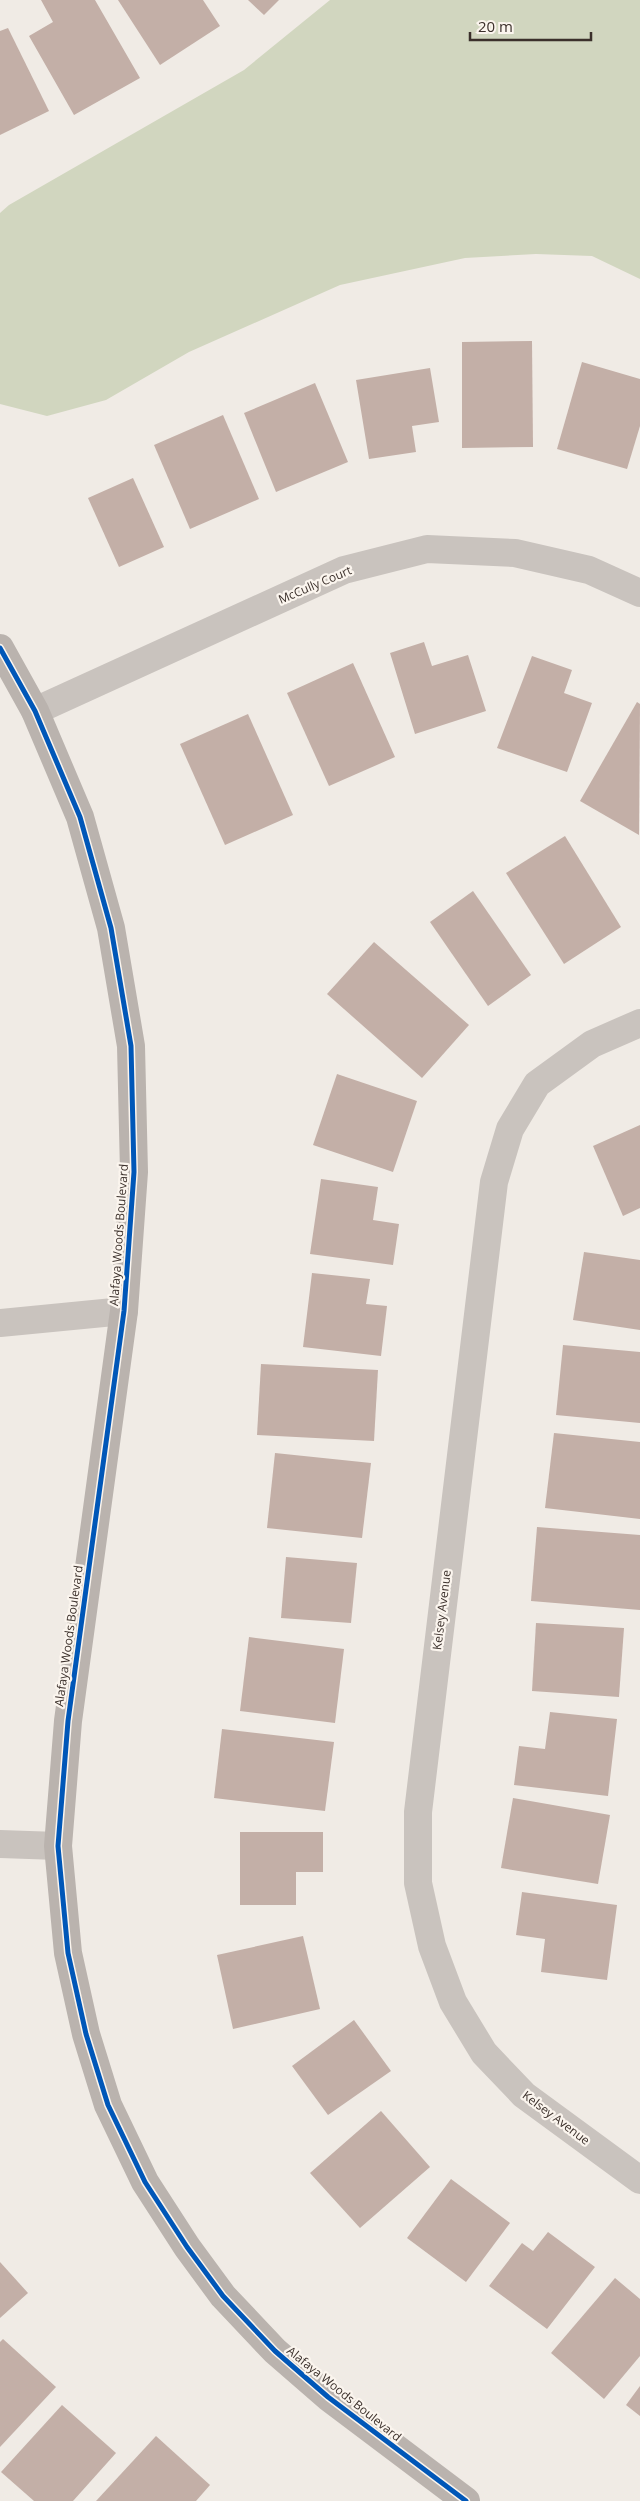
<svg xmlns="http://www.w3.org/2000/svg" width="640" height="2501" viewBox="0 0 640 2501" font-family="'Open Sans',sans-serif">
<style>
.green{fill:#d1d6bf}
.building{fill:#c3afa7}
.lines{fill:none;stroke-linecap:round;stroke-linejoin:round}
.street{stroke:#c9c3be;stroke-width:28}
.secondary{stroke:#bab3ae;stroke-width:28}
.cycleway-casing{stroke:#fbf5ee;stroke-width:8}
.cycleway{stroke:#0057b8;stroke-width:5}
.labels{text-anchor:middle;stroke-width:4.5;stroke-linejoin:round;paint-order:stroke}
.street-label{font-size:12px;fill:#3b302b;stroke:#fbf5ee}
</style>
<rect width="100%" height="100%" fill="#f0ebe5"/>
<path class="green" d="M330 0H640V279L592 256 536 254 465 258 340 285 189 352 106 400 47 416 0 404V213L9 205 244 70Z"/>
<g class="building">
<path d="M41 0H95L140 78 74 115 29 36 53 22Z"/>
<path d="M118 0H203L220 26 160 65Z"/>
<path d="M248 0H279L264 15Z"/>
<path d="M8 28 49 111 0 135V31Z"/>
<path d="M532 341 533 447 462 448V342Z"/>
<path d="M582 362 640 379V426L627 469 557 449Z"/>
<path d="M430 368 439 422 412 426 416 452 369 459 356 380Z"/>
<path d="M315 383 348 462 276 492 244 413Z"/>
<path d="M223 415 259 499 190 529 154 445Z"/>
<path d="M133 478 164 547 119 567 88 498Z"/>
<path d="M424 642 432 666 468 655 486 711 415 734 390 653Z"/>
<path d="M532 656 572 670 564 693 592 703 567 772 497 748Z"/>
<path d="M353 663 395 757 329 786 287 693Z"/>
<path d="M637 702 640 704 639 835 580 801Z"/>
<path d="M248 714 293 815 225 845 180 744Z"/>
<path d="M565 836 621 927 564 964 506 873Z"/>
<path d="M473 891 531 975 488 1006 430 922Z"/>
<path d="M374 942 469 1025 422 1078 327 994Z"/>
<path d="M337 1074 417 1101 393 1172 313 1145Z"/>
<path d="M640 1125V1208L623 1216 593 1146Z"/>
<path d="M321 1179 378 1187 373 1220 399 1224 393 1265 310 1254Z"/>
<path d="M584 1252 640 1260V1330L573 1320Z"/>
<path d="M312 1273 370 1279 366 1304 387 1306 381 1356 303 1347Z"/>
<path d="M563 1345 640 1352V1423L556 1415Z"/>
<path d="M261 1364 378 1370 374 1441 257 1435Z"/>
<path d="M554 1433 640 1442V1519L545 1508Z"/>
<path d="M275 1453 371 1463 362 1538 267 1528Z"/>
<path d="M537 1527 640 1535V1610L531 1601Z"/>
<path d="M286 1557 357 1563 351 1623 281 1618Z"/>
<path d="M536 1623 624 1628 619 1697 532 1691Z"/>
<path d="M249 1637 344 1649 335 1723 240 1711Z"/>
<path d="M550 1712 617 1719 608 1796 514 1785 519 1746 545 1749Z"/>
<path d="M222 1729 334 1742 325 1811 214 1798Z"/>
<path d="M513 1798 610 1815 598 1884 501 1868Z"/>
<path d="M240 1832H323V1872H296V1905H240Z"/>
<path d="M522 1892 617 1905 607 1980 541 1972 545 1939 516 1935Z"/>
<path d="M303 1936 320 2009 233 2029 217 1955Z"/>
<path d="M354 2020 391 2071 328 2115 292 2066Z"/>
<path d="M381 2111 430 2167 360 2228 310 2173Z"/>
<path d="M451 2179 510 2223 466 2282 407 2238Z"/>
<path d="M548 2232 595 2267 547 2329 489 2286 522 2243 533 2251Z"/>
<path d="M0 2262 28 2293 0 2318Z"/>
<path d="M615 2278 640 2299V2356L604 2399 551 2353Z"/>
<path d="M3 2339 56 2387 0 2447V2342Z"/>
<path d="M640 2386V2416L626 2405Z"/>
<path d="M62 2405 116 2453 73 2501H34L1 2472Z"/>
<path d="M156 2436 210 2485 196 2501H96Z"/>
</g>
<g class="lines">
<g class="street">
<path d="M35 711 344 570 427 549 515 553 589 570 640 593"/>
<path d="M640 1023 592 1044 537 1084 510 1129 494 1182 418 1812V1883L432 1946 453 2002 484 2053 524 2095 640 2180"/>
<path d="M0 1323 124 1311"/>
<path d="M0 1844 58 1846"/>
</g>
<path class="secondary" d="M0 648 35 711 80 817 111 928 131 1046 134 1172 124 1311 68 1721 58 1846 68 1953 86 2034 108 2105 145 2182 187 2247 223 2296 275 2351 328 2397 466 2501"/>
<g class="cycleway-casing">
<path id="cycleway" d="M0 648 35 711 80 817 111 928 131 1046 134 1172 124 1311 68 1721 58 1846 68 1953 86 2034 108 2105 145 2182 187 2247 223 2296 275 2351 328 2397 466 2501"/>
</g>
<use href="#cycleway" class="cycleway"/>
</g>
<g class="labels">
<g class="street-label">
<text transform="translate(315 585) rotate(-23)" y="4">McCully Court</text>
<text transform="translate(119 1235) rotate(-86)" y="4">Alafaya Woods Boulevard</text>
<text transform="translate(442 1610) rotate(-83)" y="4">Kelsey Avenue</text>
<text transform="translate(69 1636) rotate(-82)" y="4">Alafaya Woods Boulevard</text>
<text transform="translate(556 2118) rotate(37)" y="4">Kelsey Avenue</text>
<text transform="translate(344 2394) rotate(39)" y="4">Alafaya Woods Boulevard</text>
</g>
</g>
<path d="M470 32v8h121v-8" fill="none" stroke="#3b302b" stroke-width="2.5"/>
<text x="478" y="32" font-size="15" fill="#3b302b" stroke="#fbf5ee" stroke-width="4" paint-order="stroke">20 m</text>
</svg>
